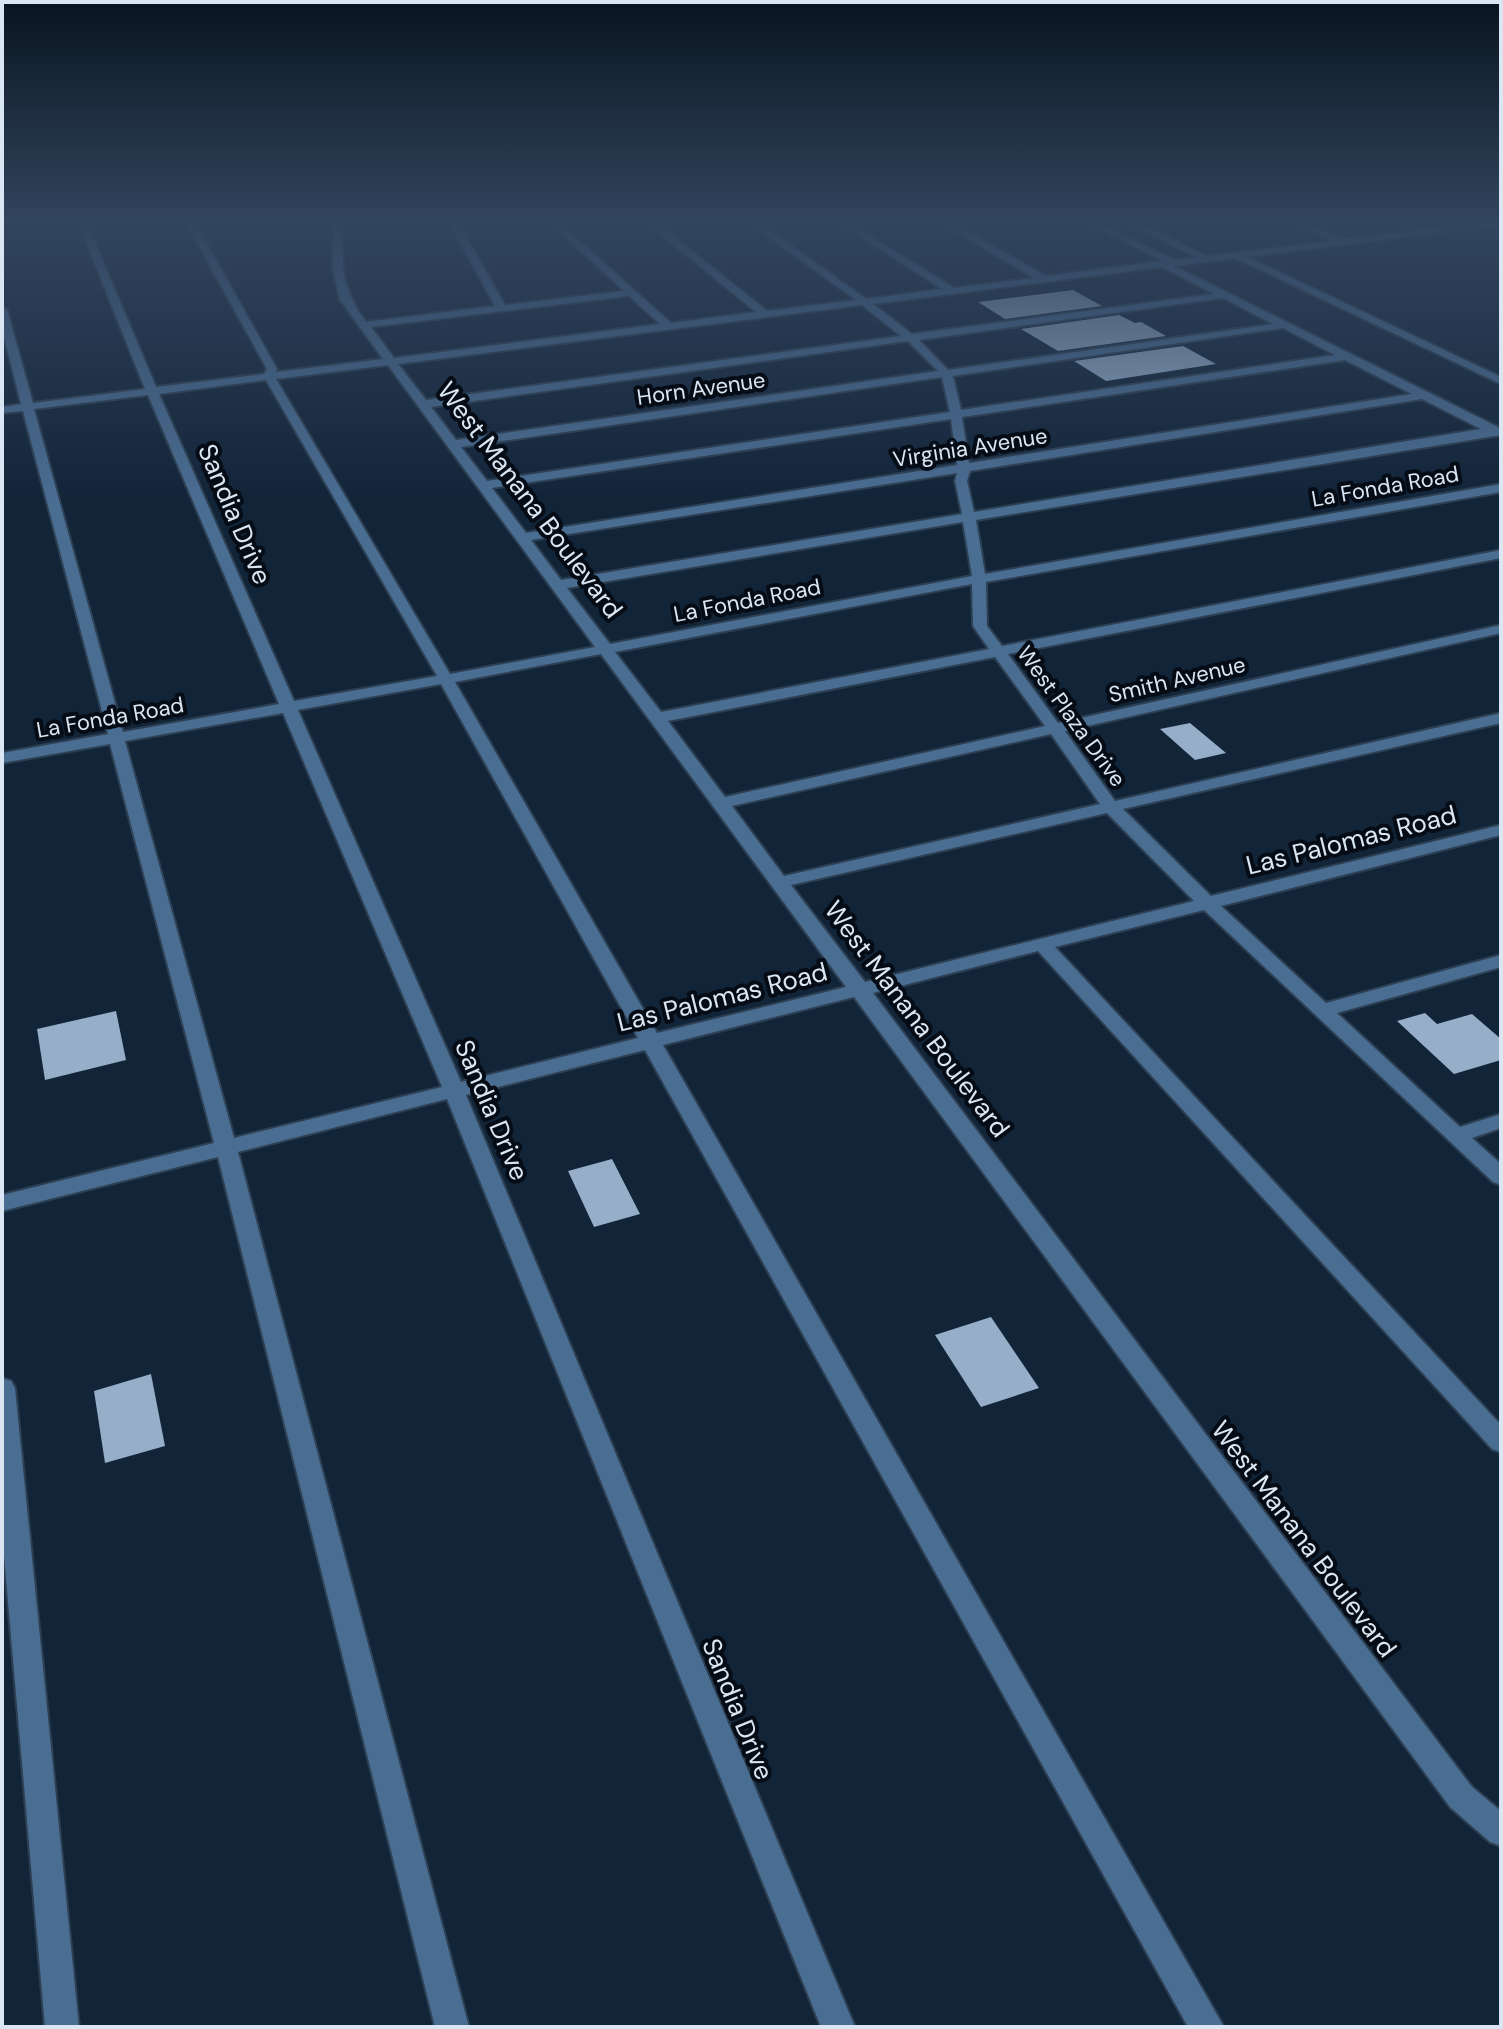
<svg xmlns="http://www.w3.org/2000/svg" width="1503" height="2029" viewBox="0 0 1503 2029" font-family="'DM Sans',sans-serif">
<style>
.building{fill:#97aec8}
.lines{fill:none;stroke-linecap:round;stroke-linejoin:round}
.minor-casing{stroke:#2d3f52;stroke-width:4}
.minor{fill:#4a6d92;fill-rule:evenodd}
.labels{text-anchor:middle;stroke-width:8;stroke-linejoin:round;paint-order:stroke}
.far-street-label{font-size:22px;fill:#dae6f3;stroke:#050c15}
.street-label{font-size:26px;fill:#dae6f3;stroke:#050c15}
</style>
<rect width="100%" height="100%" fill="#112438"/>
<g class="building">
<path d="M1073 290 1102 306 1005 319 978 302Z"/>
<path d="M1119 315 1135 323 1141 322 1166 336 1058 351 1021 329Z"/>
<path d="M1183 346 1216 364 1106 381 1074 361Z"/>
<path d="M1190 723 1226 753 1195 760 1160 729Z"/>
<path d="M116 1011 126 1060 45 1080 37 1029Z"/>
<path d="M1425 1013 1437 1024 1472 1014 1501 1039V1060L1454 1074 1397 1021Z"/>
<path d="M612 1159 640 1214 594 1227 568 1171Z"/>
<path d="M991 1317 1039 1388 981 1407 935 1335Z"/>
<path d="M151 1374 165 1446 105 1463 94 1391Z"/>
</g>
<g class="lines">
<g class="minor-casing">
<g id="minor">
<path d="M77 219H85L156 387 264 374 267 369 184 219H193L277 369 276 372 383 359 340 300 332 266 335 219H343C342 263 339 285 366 322L495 306 447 219H456L505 305 624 291 546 219H555L671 323 756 312 642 219H652L767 311 856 300 744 219H754L866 299 942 289 833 219H843L954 288 1034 278 934 219H945L1046 276 1162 261 1080 219H1091L1174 260 1196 257 1130 225 1131 219H1140L1138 222 1207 256 1331 241 1284 219H1296L1343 239 1501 219V225L1247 257 1501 377V384L1235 258 1174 266 1498 427 1501 435 976 520 985 574 1501 484V492L986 582 987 626 1002 646 1501 550V558L1008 654 1058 723 1501 625V633L1065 731 1115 801 1501 713V723L1123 809 1211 896 1501 825V835L1221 906 1326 1003 1501 955V967L1337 1013 1460 1127 1501 1114V1128L1472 1138 1501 1164V1185L1493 1182 1204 910 1055 947 1501 1425V1452L1492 1449 1038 951 873 993 1472 1787 1501 1811V1846L1490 1842 1450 1807 854 997 663 1045 1224 2027H1188L645 1050 466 1095 855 2027H821L447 1099 238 1152 469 2027H435L218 1157 2 1211V1195L214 1143 110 744 2 763V753L108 734 23 411 2 413V407L21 404 2 329V307L7 310 33 403 145 389ZM1162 267 1214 294 912 334 873 304ZM629 296 660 324 394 358 371 327ZM1223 298 1273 324 948 370 919 340ZM862 305 901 336 426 400 398 364ZM1283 328 1335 355 961 410 953 376ZM908 341 938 371 456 440 431 407ZM1345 360 1412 394 969 463 962 417ZM388 365 595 647 450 674 276 379ZM942 377 950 412 487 481 461 447ZM266 380 437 676 294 701 159 394ZM148 395 279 704 123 732 34 409ZM1422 399 1481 429 974 512 967 481 970 471ZM951 419 957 465 526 533 492 488ZM957 473 955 481 962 514 561 580 531 540ZM963 522 972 576 610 644 567 588ZM972 584 973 626 989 649 661 712 615 652ZM601 654 846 987 657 1033 455 682ZM995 657 1045 726 725 797 668 721ZM441 684 638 1038 461 1082 298 710ZM283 713 442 1087 234 1138 125 741ZM1051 734 1100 804 784 876 732 806ZM1107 813 1194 901 865 982 791 885Z"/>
<path d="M2 1378 11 1381 15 1388 79 2027H45L2 1533Z"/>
</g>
</g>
<use href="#minor" class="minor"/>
</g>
<linearGradient id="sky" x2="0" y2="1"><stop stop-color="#09141f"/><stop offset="0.44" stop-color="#32455e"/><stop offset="1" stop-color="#32455e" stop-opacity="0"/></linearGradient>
<rect width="1503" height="503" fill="url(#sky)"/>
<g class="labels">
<g class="far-street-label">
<text transform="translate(701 388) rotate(-8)" y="8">Horn Avenue</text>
<text transform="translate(970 447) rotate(-9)" y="8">Virginia Avenue</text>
<text transform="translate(1385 486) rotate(-10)" y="8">La Fonda Road</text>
<text transform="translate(747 600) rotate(-11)" y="8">La Fonda Road</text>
<text transform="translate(1177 679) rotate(-13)" y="8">Smith Avenue</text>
<text transform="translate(1072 716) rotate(54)" y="8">West Plaza Drive</text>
<text transform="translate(110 717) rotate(-10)" y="8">La Fonda Road</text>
</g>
<g class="street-label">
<text transform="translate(530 500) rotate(53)" y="9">West Manana Boulevard</text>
<text transform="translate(235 514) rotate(67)" y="9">Sandia Drive</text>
<text transform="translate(1351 840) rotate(-14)" y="9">Las Palomas Road</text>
<text transform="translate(722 997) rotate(-14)" y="9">Las Palomas Road</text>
<text transform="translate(917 1019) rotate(53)" y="9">West Manana Boulevard</text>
<text transform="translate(492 1110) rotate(67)" y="9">Sandia Drive</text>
<text transform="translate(1304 1539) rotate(53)" y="9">West Manana Boulevard</text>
<text transform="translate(738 1709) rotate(68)" y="9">Sandia Drive</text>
</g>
</g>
<rect width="1503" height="2029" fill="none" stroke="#dae6f3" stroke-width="8"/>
</svg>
